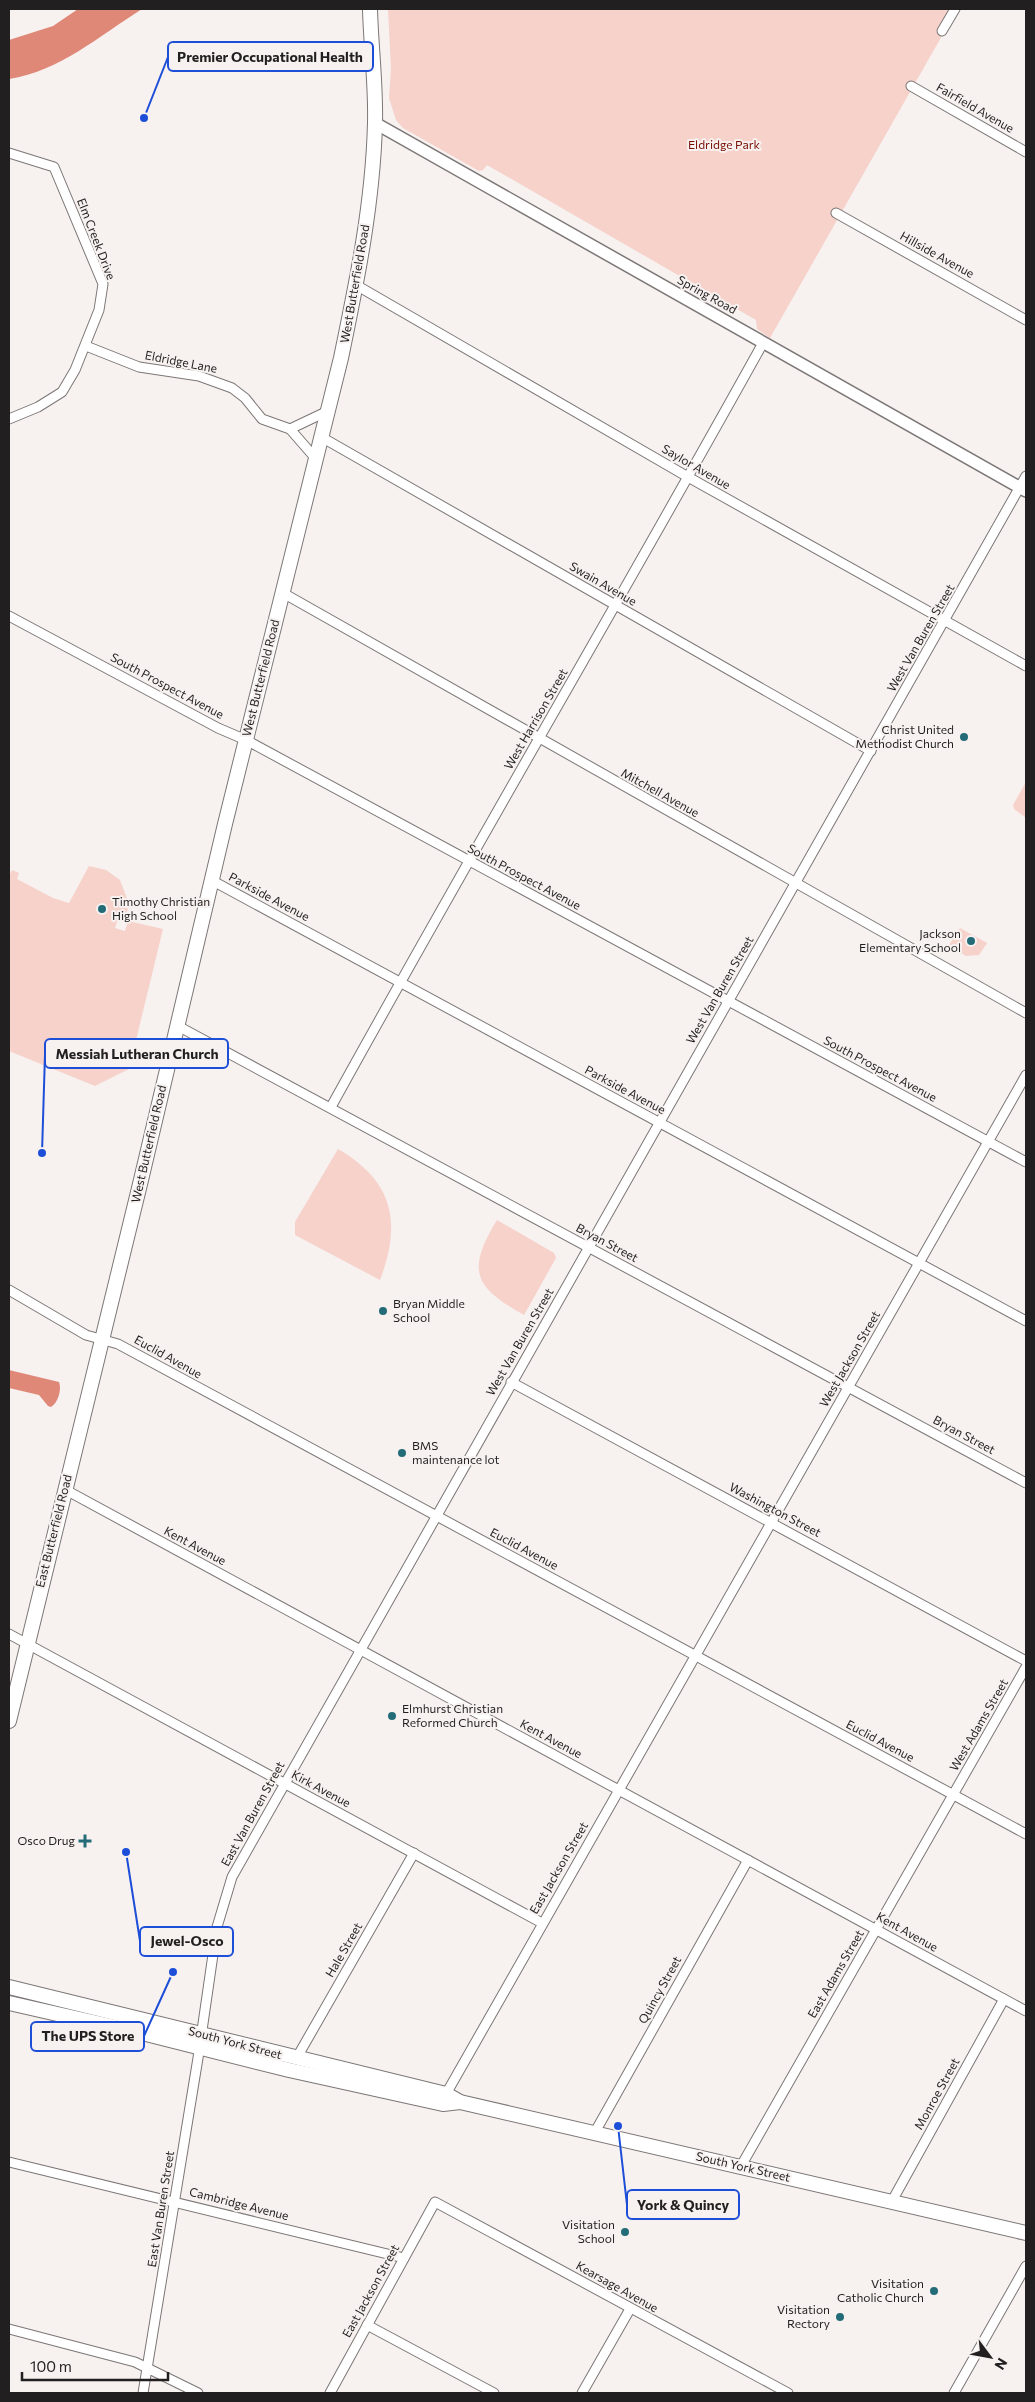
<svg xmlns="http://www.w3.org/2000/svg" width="1035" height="2402" viewBox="0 0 1035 2402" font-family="Commissioner,sans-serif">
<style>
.green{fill:#f6d2ca}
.water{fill:#e08878}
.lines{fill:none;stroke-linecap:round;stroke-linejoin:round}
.minor-casing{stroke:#7c7776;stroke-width:11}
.tertiary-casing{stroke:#7c7776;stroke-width:14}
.secondary-casing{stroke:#7c7776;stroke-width:16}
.minor{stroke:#fff;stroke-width:9}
.tertiary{stroke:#fff;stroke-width:11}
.secondary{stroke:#fff;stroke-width:14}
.poi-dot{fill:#236b77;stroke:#f7f1f0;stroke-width:2}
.labels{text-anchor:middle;stroke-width:4;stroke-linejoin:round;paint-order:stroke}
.street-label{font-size:12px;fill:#211f1f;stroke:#f7f1f0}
.park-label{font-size:12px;fill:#770c01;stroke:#f7f1f0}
.poi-label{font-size:12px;fill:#211f1f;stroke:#f7f1f0;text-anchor:end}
.leader{fill:none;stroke:#1d4ed8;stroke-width:2}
.callout-dot{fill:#1d4ed8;stroke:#f7f1f0;stroke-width:2}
.callout{fill:#f7f1f0;stroke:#1d4ed8;stroke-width:2}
.callout-label{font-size:14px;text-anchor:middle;font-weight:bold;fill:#211f1f}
</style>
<rect width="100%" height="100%" fill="#f7f1f0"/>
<g class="green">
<path d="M388 9H951L943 34 770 338 757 329 756 320 487 165 483 170 479 171 403 128 396 120 389 98 391 68Z"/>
<path d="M1026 782V818L1014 809 1013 805Z"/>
<path d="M89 866 106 870 120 880 129 904 125 920 118 919 115 928 125 931 128 921 163 929 129 1069 95 1086 9 1051V876L12 870 19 873 17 879 53 898 69 903Z"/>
<path d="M960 928 987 943 979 955 966 956 949 945Z"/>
<path d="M338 1149C393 1181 402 1222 380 1280L295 1235V1222Z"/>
<path d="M497 1220 554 1253 556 1258 524 1315C474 1287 466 1271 497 1220Z"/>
</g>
<g class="water">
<path d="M78 9H142C99 36 60 71 9 79V40L53 26Z"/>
<path d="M9 1370 59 1382C62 1389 58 1403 51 1407L48 1406 39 1395 9 1388Z"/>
</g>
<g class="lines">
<g class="minor-casing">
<g id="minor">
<path d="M942 31 955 9"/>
<path d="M911 86 1026 152"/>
<path d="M9 153 54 167 103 284 99 310 75 370 62 392 38 407 9 419"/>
<path d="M836 213 1026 320"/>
<path d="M356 285 688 477 1026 666"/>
<path d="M86 346 139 367 199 376 232 388 245 398 262 419 290 429 317 460"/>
<path d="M290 429 330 410"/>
<path d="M323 438 871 751"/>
<path d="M283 593 1026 1013"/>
<path d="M9 616 218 728 246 740 1026 1162"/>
<path d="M213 881 1026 1321"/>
<path d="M176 1025 1026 1483"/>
<path d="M331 1107C472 851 621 599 763 343"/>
<path d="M9 1290 86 1335 118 1344 1026 1834"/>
<path d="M511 1382 1026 1661"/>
<path d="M64 1489 1026 2011"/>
<path d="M9 1634 542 1923"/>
<path d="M296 2059 414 1853"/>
<path d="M446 2094 1026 1075"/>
<path d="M595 2132 748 1860"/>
<path d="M9 2162 404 2258"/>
<path d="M741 2166 1026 1667"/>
<path d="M892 2201 1004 1999"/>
<path d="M367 2325 494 2393"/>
<path d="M9 2329 135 2362 198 2393"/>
<path d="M143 2393 198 2058 217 1927 232 1877 1026 476"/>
<path d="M330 2393 435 2202 788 2393"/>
<path d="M582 2393 630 2309"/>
<path d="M954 2393 1026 2266"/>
</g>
</g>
<g class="tertiary-casing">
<path id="tertiary" d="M375 123 1026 491"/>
</g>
<g class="secondary-casing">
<g id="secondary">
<path d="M9 1721 141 1180 225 824 341 358C357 281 373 203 375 123 376 85 371 47 370 9"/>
<path d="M9 1987 446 2094 460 2102 1026 2233"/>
<path d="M9 2003 150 2035 289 2070 443 2104 460 2102"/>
</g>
</g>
<use href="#minor" class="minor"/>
<use href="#tertiary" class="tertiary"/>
<use href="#secondary" class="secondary"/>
</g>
<g class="poi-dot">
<circle cx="964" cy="737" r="5"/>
<circle cx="102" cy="909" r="5"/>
<circle cx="971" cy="941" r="5"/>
<circle cx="383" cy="1311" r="5"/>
<circle cx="402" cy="1453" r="5"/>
<circle cx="392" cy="1716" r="5"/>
<path d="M82.5 1833.5h5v5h5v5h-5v5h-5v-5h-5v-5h5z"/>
<circle cx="625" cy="2232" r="5"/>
<circle cx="934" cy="2291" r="5"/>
<circle cx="840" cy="2317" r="5"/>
</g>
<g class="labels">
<g class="street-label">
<text transform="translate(975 108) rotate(30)" y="4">Fairfield Avenue</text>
<text transform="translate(96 239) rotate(69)" y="4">Elm Creek Drive</text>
<text transform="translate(937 255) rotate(29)" y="4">Hillside Avenue</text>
<text transform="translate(355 284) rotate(-80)" y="4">West Butterfield Road</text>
<text transform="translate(707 295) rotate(29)" y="4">Spring Road</text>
<text transform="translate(181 362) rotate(11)" y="4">Eldridge Lane</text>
<text transform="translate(696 467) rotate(30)" y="4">Saylor Avenue</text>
<text transform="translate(603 584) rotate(30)" y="4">Swain Avenue</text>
<text transform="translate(921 638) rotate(-60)" y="4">West Van Buren Street</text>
<text transform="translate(261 678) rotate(-76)" y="4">West Butterfield Road</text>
<text transform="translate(167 686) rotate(28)" y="4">South Prospect Avenue</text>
<text transform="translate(536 719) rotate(-60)" y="4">West Harrison Street</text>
<text transform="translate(660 793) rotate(29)" y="4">Mitchell Avenue</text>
<text transform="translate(524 877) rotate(28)" y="4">South Prospect Avenue</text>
<text transform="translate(269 897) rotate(28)" y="4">Parkside Avenue</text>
<text transform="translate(720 990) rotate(-60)" y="4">West Van Buren Street</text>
<text transform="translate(880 1069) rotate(28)" y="4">South Prospect Avenue</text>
<text transform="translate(625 1090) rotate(28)" y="4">Parkside Avenue</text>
<text transform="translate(149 1144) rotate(-77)" y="4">West Butterfield Road</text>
<text transform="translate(607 1243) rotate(28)" y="4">Bryan Street</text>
<text transform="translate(520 1342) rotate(-60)" y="4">West Van Buren Street</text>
<text transform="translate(168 1357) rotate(29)" y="4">Euclid Avenue</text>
<text transform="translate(850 1359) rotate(-60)" y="4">West Jackson Street</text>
<text transform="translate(964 1435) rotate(28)" y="4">Bryan Street</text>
<text transform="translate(775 1510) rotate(28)" y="4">Washington Street</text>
<text transform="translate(54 1531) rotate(-76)" y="4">East Butterfield Road</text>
<text transform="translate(195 1546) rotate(28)" y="4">Kent Avenue</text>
<text transform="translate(524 1549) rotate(28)" y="4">Euclid Avenue</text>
<text transform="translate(979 1725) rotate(-60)" y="4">West Adams Street</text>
<text transform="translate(551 1739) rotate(28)" y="4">Kent Avenue</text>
<text transform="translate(880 1741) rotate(28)" y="4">Euclid Avenue</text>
<text transform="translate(321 1789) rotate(28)" y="4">Kirk Avenue</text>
<text transform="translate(253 1814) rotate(-61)" y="4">East Van Buren Street</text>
<text transform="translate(559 1868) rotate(-60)" y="4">East Jackson Street</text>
<text transform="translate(907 1932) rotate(29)" y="4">Kent Avenue</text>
<text transform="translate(344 1950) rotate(-60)" y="4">Hale Street</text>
<text transform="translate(836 1974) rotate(-60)" y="4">East Adams Street</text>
<text transform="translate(660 1990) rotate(-61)" y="4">Quincy Street</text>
<text transform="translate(235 2043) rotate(15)" y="4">South York Street</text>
<text transform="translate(937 2094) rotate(-61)" y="4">Monroe Street</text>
<text transform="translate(743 2167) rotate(13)" y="4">South York Street</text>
<text transform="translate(239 2204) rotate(14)" y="4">Cambridge Avenue</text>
<text transform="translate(161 2209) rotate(-81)" y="4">East Van Buren Street</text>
<text transform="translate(617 2287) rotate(29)" y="4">Kearsage Avenue</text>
<text transform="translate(371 2291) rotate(-61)" y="4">East Jackson Street</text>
</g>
<g class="park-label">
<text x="724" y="149">Eldridge Park</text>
</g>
<g class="poi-label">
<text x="954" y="734">Christ United<tspan x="954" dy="14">Methodist Church</tspan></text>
<text x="112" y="906" text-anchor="start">Timothy Christian<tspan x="112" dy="14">High School</tspan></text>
<text x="961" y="938">Jackson<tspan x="961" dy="14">Elementary School</tspan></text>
<text x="393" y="1308" text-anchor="start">Bryan Middle<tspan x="393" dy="14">School</tspan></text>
<text x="412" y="1450" text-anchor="start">BMS<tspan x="412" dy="14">maintenance lot</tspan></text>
<text x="402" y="1713" text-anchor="start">Elmhurst Christian<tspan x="402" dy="14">Reformed Church</tspan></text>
<text x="75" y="1845">Osco Drug</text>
<text x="615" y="2229">Visitation<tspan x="615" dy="14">School</tspan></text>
<text x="924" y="2288">Visitation<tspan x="924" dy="14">Catholic Church</tspan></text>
<text x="830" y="2314">Visitation<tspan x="830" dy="14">Rectory</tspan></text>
</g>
</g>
<path class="leader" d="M144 118L168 57M42 1153L45 1054M126 1852L140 1941M173 1972L144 2036M618 2126L627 2205"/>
<g class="callout-dot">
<circle cx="144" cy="118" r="5"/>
<circle cx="42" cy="1153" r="5"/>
<circle cx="126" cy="1852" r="5"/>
<circle cx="173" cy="1972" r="5"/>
<circle cx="618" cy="2126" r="5"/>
</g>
<g class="callout">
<rect x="168" y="42" width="205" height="29" rx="5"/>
<rect x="45" y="1039" width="183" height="29" rx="5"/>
<rect x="140" y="1927" width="93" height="29" rx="5"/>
<rect x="31" y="2022" width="113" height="29" rx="5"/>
<rect x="627" y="2190" width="112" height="29" rx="5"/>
</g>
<g class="callout-label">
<text x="270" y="62">Premier Occupational Health</text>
<text x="137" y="1059">Messiah Lutheran Church</text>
<text x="187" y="1946">Jewel-Osco</text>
<text x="88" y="2041">The UPS Store</text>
<text x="683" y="2210">York &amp; Quincy</text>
</g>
<rect width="1035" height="2402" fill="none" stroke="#211f1f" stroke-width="20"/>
<g transform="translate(990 2357) rotate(122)" stroke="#f7f1f0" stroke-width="4" paint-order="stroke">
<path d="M0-4L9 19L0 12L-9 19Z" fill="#211f1f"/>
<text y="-8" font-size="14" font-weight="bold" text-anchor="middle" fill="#211f1f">N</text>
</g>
<path d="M22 2372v8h146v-8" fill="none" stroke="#211f1f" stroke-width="2.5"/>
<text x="30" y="2372" font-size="15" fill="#211f1f" stroke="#f7f1f0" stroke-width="4" paint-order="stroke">100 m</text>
</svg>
